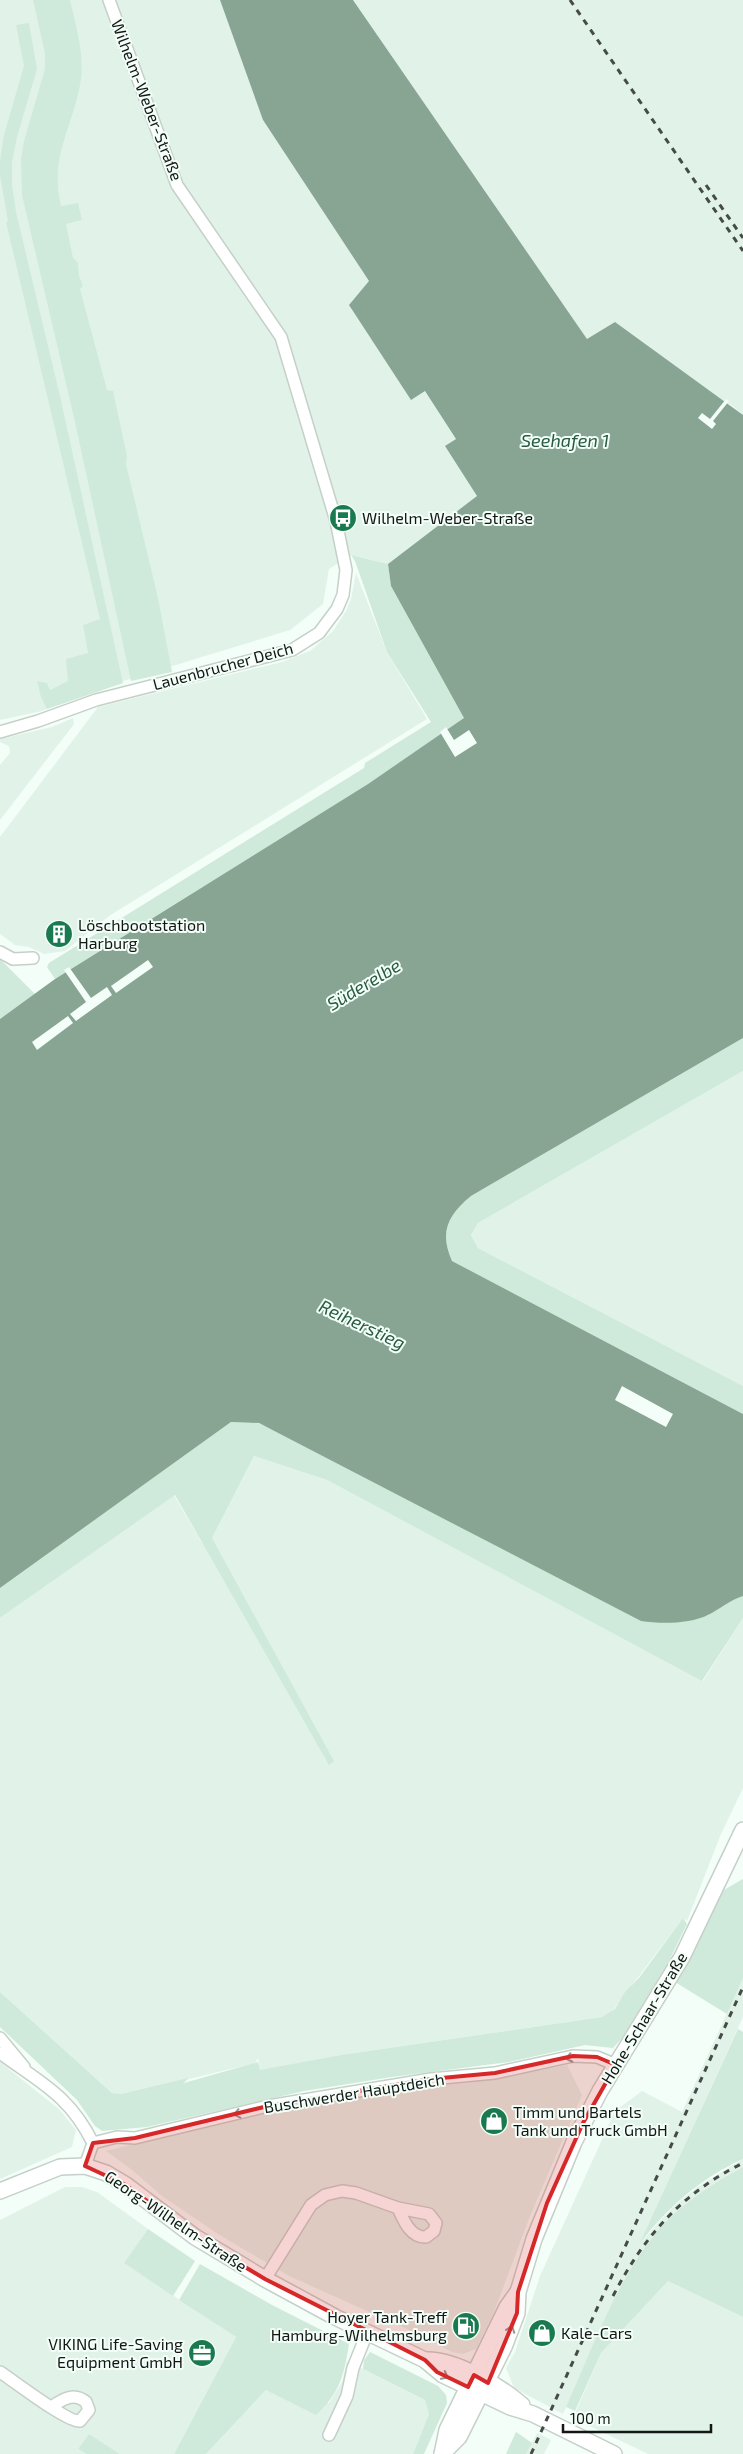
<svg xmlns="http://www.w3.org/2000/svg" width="743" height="2454" viewBox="0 0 743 2454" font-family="'Exo 2',sans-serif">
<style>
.built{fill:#e1f3e8}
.green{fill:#cfeada}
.water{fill:#88a594}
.pier{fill:#f2fef7}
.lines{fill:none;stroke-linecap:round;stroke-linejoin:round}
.minor-casing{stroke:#c5d0c9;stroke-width:14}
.secondary-casing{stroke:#c5d0c9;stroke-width:18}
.minor{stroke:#fff;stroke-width:11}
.secondary{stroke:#fff;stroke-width:15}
.rail{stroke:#454b48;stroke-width:3;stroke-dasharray:6 6;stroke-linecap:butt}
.oneway{stroke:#949695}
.marked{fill:#d62828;fill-opacity:0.2;stroke:#d62828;stroke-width:4;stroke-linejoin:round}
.labels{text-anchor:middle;stroke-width:4;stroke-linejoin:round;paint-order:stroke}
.street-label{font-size:16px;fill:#121614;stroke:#f2fef7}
.poi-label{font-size:16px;fill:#121614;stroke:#f2fef7;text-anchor:start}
.water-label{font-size:18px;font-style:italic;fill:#285b41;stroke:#f2fef7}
</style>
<rect width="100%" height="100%" fill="#f2fef7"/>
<g class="built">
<path d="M0 0H220L263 120 370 282 410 399 425 391 456 439 446 447 478 496 388 564 351 555 329 569 323 604 290 630 107 686 42 711 0 720Z"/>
<path d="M353 0H743V415L731 405 587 339Z"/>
<path d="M356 573 387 652 427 719 109 916 65 951 44 954 29 947 15 945 0 934V837L98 707 282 662 310 651 333 631 346 611 351 599Z"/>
<path d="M73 718 74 724 0 820V765L10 753 9 746 0 742V739L52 727Z"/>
<path d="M743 1071V1386L478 1248 471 1235 478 1223Z"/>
<path d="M254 1456 327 1480 703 1681 743 1618V1788L721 1834 687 1921 683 1918 611 2013 602 2017 341 2055 260 2071 258 2058 255 2063 189 2079 143 2099 112 2093 0 1992V1618L174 1495 202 1543 212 1538Z"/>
<path d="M743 1978V2017L641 2242 672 2208 696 2188 743 2159V2167L701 2193 682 2207 653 2237 614 2303 563 2414 514 2388 506 2368 515 2352 540 2276 615 2111 642 2091 682 2112Z"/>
<path d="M0 2062 60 2110 76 2130 72 2147 0 2179Z"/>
<path d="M567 2065 582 2095 530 2216 494 2312 476 2349 463 2354 452 2352 405 2328 289 2276 218 2234 162 2196 131 2169 106 2151 260 2113 437 2085 490 2080Z"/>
<path d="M65 2187H82L97 2192 148 2229 124 2263 236 2337 174 2454H120L89 2434 78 2449 86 2454H0V2220Z"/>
<path d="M668 2281 743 2317V2454H648L573 2418 601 2353Z"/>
<path d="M347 2361 425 2400 429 2414 413 2454H206L266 2390 329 2403 342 2382Z"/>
<path d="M537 2433 551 2440 544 2454H526Z"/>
</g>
<g class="green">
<path d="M33 0H70C76 26 84 52 81 79 74 127 49 154 61 206L78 203 82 220 66 224 73 258 78 263 79 276 83 286 80 289 107 390 113 391 127 456 126 464 158 598 172 672 131 681 75 422 22 195 21 159 24 141 45 69V53Z"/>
<path d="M29 23 37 69 17 137 12 162V185L16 212 60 396 123 683 47 709 41 697 37 681 47 683 50 690 68 681 66 659 88 653 83 625 100 619 6 222 8 221 0 176V161L4 135 24 66 16 25Z"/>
<path d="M351 555 388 564 391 586 465 718 368 784 55 979 47 967 49 963 364 768 365 763 431 722 387 652 355 561Z"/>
<path d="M0 959 35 994 0 1019Z"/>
<path d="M743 1038V1071L478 1223 471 1235 478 1248 743 1386V1414L452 1261C439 1232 448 1215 471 1196Z"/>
<path d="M231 1422 258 1423 707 1616 735 1598 743 1596V1618L702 1681 327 1480 254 1456 212 1538 334 1761 329 1765 175 1495 0 1618V1588Z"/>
<path d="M743 1879V1978L727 2014 675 1982 722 1891Z"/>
<path d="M683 1918 687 1924 668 1963 622 2038 613 2048 585 2045 509 2062 392 2077 304 2091 147 2127 102 2131 95 2126 77 2100 0 2027V1992L112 2093 122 2094 188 2078 184 2083 258 2062 260 2070 341 2055 602 2017 615 2009 625 1992 639 1978Z"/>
<path d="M738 2029 743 2032V2159C702 2177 665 2209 639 2245Z"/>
<path d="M743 2167V2317L668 2281 601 2353 575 2411 566 2407C592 2350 614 2286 653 2237 676 2207 710 2185 743 2167Z"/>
<path d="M148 2229 195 2261 173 2296 124 2263Z"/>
<path d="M200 2264 272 2305 349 2344C344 2375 340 2393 316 2415L266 2390 206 2454H174L236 2337 179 2300Z"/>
<path d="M370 2352 438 2386 446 2395 447 2403 424 2454H413L429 2414 425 2400 363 2369 364 2360Z"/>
<path d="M516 2432 532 2443 526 2454H506Z"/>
<path d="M89 2434 120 2454H86L78 2449Z"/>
</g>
<path class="water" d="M220 0H353L587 339 615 322 743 415V1038L471 1196C448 1215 439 1232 452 1261L743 1414V1596C730 1600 720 1609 708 1615 690 1624 661 1624 641 1621L259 1423 231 1422 0 1588V1019L55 979 368 784 464 718 391 586 388 564 477 496 445 446 456 439 425 391 411 400 349 305 369 281 263 120Z"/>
<g class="pier">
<path d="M726 399 729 401 713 421 716 424 712 429 698 418 702 413 710 419Z"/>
<path d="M446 727 454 740 469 730 477 743 455 757 440 732Z"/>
<path d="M148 960 153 967 116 993 111 986Z"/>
<path d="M69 967 91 998 107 987 112 995 76 1021 70 1014 86 1002 64 970Z"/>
<path d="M68 1016 73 1023 37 1050 32 1042Z"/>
<path d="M622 1386 673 1414 666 1427 615 1400Z"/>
</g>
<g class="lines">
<g class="minor-casing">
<g id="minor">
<path d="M0 732 38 721 96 700 292 650 319 633 337 609 343 595 346 570 336 521 281 337 177 185 109 0"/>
<path d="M0 952 13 959 33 958"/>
<path d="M0 2038 24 2067"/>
<path d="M0 2053C41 2083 69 2095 93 2143L85 2166"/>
<path d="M93 2143 117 2137 135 2138 268 2106 431 2079 495 2073 573 2056 597 2057 616 2065"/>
<path d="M265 2279 311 2205 325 2195 342 2191 356 2193 398 2208 429 2214 436 2223 434 2231 426 2237C410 2238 403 2219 398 2208"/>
<path d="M0 2372C14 2381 68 2423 80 2421L89 2410 86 2402C74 2392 63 2399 51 2407"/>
<path d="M329 2435 347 2396 353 2368 367 2333"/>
</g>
</g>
<g class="secondary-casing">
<g id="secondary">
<path d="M0 2191 60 2167 85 2166 106 2173 126 2185 195 2237 265 2279 335 2317 425 2360 443 2375 510 2407 533 2414 614 2454"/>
<path d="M425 2360C454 2358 500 2386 522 2405"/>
<path d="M442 2454 459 2437 504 2347 517 2313 518 2292 534 2239 574 2142 600 2091 682 1957 743 1830"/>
<path d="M442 2454 447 2430 507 2307 517 2293"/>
</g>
</g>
<use href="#minor" class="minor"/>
<use href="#secondary" class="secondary"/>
<g class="rail">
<path d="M570 0 743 251"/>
<path d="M706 185 743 238"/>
<path d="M613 2296C644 2236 682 2193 743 2163"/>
<path d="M531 2454 743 1987"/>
</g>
</g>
<defs><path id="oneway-chevron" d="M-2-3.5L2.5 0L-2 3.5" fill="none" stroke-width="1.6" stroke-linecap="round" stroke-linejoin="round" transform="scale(1.25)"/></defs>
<g class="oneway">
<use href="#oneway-chevron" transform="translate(569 2058) rotate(168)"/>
<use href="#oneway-chevron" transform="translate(237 2114) rotate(167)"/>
<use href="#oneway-chevron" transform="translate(511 2329) rotate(-70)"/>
<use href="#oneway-chevron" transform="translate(445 2376) rotate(27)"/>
</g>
<path class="marked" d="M573 2056 597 2057 616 2065 583 2123 547 2203 518 2292 517 2313 488 2383 474 2375 468 2387 437 2372 425 2360 265 2279 195 2237 126 2185 85 2166 93 2143 135 2138 268 2106 431 2079 495 2073Z"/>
<defs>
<g id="bus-disc" transform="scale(1.4375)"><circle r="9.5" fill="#19794f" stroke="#f2fef7"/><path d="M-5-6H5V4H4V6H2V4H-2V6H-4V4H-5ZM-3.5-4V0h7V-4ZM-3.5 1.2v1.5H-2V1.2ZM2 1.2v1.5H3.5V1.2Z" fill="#fff"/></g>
<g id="building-disc" transform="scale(1.4375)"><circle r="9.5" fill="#19794f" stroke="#f2fef7"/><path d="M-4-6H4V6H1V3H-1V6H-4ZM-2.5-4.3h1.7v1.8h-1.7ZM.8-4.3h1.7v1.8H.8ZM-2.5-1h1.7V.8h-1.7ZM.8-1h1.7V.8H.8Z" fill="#fff"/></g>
<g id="shop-disc" transform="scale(1.4375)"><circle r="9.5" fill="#19794f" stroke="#f2fef7"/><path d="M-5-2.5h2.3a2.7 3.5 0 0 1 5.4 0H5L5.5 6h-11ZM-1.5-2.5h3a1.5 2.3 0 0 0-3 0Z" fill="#fff"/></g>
<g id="fuel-disc" transform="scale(1.4375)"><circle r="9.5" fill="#19794f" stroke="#f2fef7"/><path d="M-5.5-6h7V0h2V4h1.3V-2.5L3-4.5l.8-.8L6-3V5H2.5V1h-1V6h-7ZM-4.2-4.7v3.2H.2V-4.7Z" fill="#fff"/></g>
<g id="office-disc" transform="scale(1.4375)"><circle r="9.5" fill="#19794f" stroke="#f2fef7"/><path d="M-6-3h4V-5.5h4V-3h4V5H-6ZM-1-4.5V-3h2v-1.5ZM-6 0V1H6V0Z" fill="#fff"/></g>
</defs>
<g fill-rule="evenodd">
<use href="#bus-disc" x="343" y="518"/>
<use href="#building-disc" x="59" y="934"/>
<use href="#shop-disc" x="494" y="2121"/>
<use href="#fuel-disc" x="466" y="2326"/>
<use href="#shop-disc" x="542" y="2333"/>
<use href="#office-disc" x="202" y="2353"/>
</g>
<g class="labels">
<g class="street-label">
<text transform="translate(147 100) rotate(69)" y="6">Wilhelm-Weber-Straße</text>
<text transform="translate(223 666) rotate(-15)" y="6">Lauenbrucher Deich</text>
<text transform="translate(644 2018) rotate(-59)" y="6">Hohe-Schaar-Straße</text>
<text transform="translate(354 2093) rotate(-9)" y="6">Buschwerder Hauptdeich</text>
<text transform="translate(176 2221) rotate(34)" y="6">Georg-Wilhelm-Straße</text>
</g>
<g class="poi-label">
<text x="362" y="524">Wilhelm-Weber-Straße</text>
<text x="78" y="931">Löschbootstation<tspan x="78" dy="18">Harburg</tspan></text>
<text x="513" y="2118">Timm und Bartels<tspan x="513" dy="18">Tank und Truck GmbH</tspan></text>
<text x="447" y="2323" text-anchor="end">Hoyer Tank-Treff<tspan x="447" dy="18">Hamburg-Wilhelmsburg</tspan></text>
<text x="561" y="2339">Kale-Cars</text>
<text x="183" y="2350" text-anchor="end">VIKING Life-Saving<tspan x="183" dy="18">Equipment GmbH</tspan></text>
</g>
<g class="water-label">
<text x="565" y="447">Seehafen 1</text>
<text transform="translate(364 985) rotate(-31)" y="6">Süderelbe</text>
<text transform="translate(362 1325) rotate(25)" y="6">Reiherstieg</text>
</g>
</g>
<path d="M563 2424v8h148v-8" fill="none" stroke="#121614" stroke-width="2.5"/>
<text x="570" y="2424" font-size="15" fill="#121614" stroke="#f2fef7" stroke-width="4" paint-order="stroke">100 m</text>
</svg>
